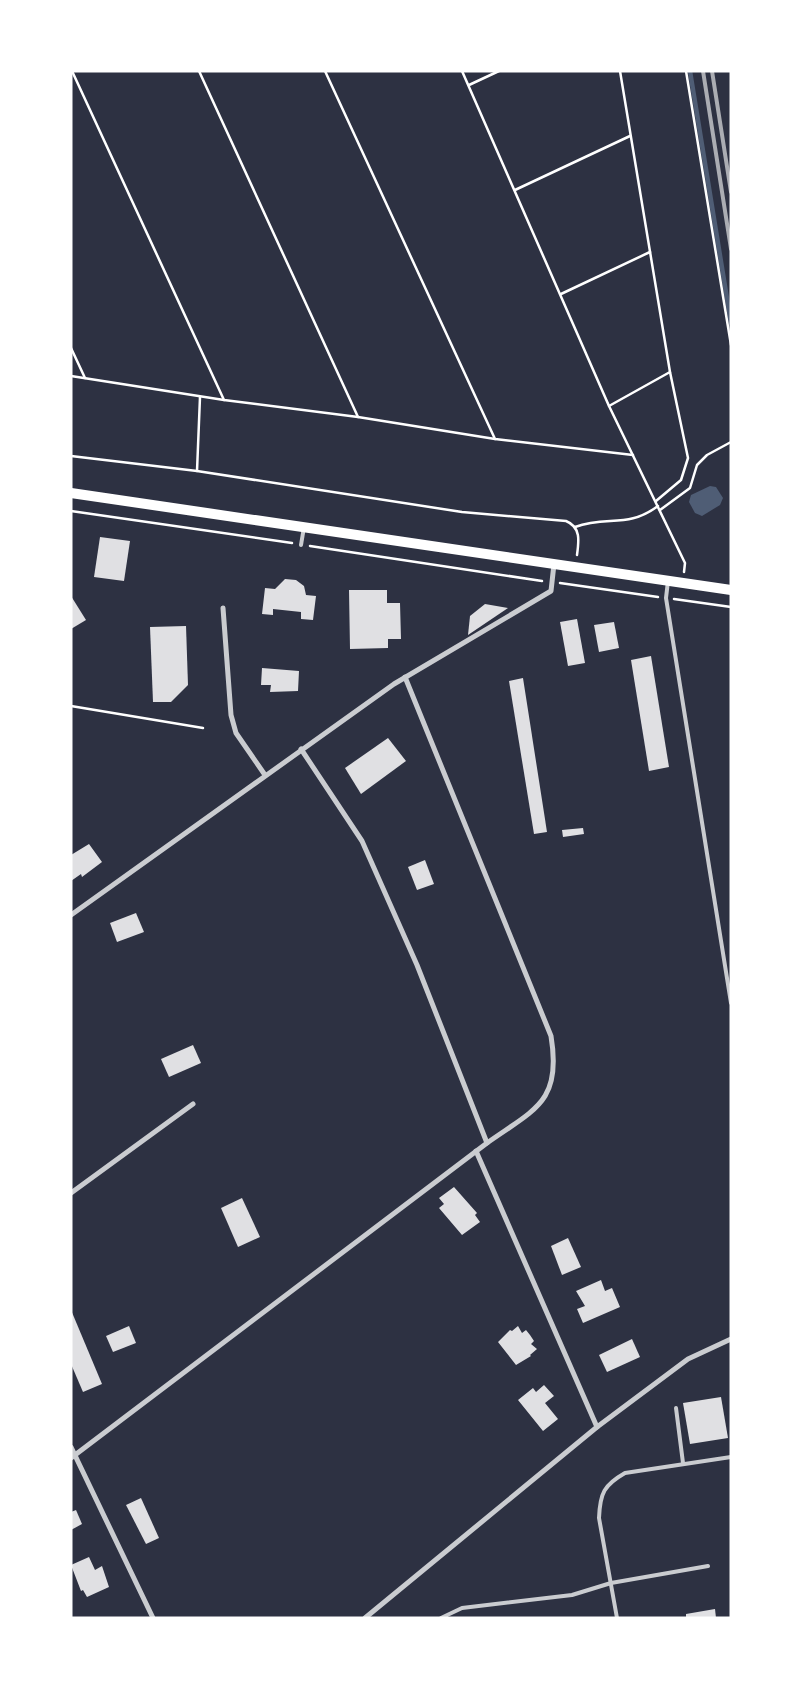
<svg xmlns="http://www.w3.org/2000/svg" width="802" height="1689" viewBox="0 0 802 1689" font-family="Quicksand,sans-serif">
<style>
.water{fill:#4f5d75}
.lines{fill:none;stroke-linecap:round;stroke-linejoin:round}
.stream{stroke:#4f5d75;stroke-width:4.5}
.building{fill:#e0e0e3}
.path{stroke:#fff;stroke-width:2.5}
.service{stroke:#caccd0;stroke-width:4}
.minor{stroke:#caccd0;stroke-width:5}
.secondary{stroke:#fff;stroke-width:10}
.rail{stroke:#abadb3;stroke-width:4}
</style>
<rect width="100%" height="100%" fill="#2d3142"/>
<path class="water" d="M710 486 716 487 723 498 720 505 702 516 695 513 689 502 691 495Z"/>
<g class="lines">
<path class="stream" d="M690 71 731 323"/>
</g>
<g class="building">
<path d="M100 537 130 541 124 581 94 577Z"/>
<path d="M285 579 296 580 304 586 306 595 316 596 313 620 301 619V612L273 609V615L262 614 265 588 275 589Z"/>
<path d="M349 590H387V603H400L401 639H388V648L350 649Z"/>
<path d="M71 596 86 620 71 629Z"/>
<path d="M485 604 508 608 468 635 470 616Z"/>
<path d="M577 619 585 663 568 666 560 622Z"/>
<path d="M614 622 619 648 599 652 594 625Z"/>
<path d="M186 626 188 685 171 702H153L150 627Z"/>
<path d="M651 656 669 767 649 771 631 660Z"/>
<path d="M262 668 299 671 298 691 270 692 271 685H261Z"/>
<path d="M523 678 547 832 534 834 509 681Z"/>
<path d="M388 738 406 761 361 794 345 768Z"/>
<path d="M583 828 584 834 563 837 562 830Z"/>
<path d="M89 844 102 862 82 877 81 874 71 881V855Z"/>
<path d="M425 860 434 884 417 890 408 867Z"/>
<path d="M136 913 144 932 117 942 110 923Z"/>
<path d="M193 1045 201 1063 169 1077 161 1059Z"/>
<path d="M454 1187 477 1213 475 1215 480 1222 462 1235 439 1208 444 1204 439 1198Z"/>
<path d="M242 1198 260 1237 238 1247 221 1208Z"/>
<path d="M568 1238 581 1267 562 1275 551 1246Z"/>
<path d="M601 1280 605 1291 612 1288 620 1307 583 1323 577 1309 585 1306 576 1291Z"/>
<path d="M71 1310 102 1384 83 1392 71 1364Z"/>
<path d="M129 1326 136 1343 113 1352 106 1336Z"/>
<path d="M518 1326 522 1333 526 1330 530 1335 534 1341 531 1344 537 1349 530 1355 531 1356 516 1365 498 1342 510 1330 512 1331Z"/>
<path d="M632 1339 640 1357 607 1372 599 1355Z"/>
<path d="M544 1385 554 1396 545 1403 558 1419 543 1431 518 1400 533 1388 536 1392Z"/>
<path d="M721 1397 728 1438 690 1444 683 1403Z"/>
<path d="M141 1498 159 1538 146 1544 126 1505Z"/>
<path d="M76 1510 82 1524 71 1530V1512Z"/>
<path d="M89 1557 95 1570 102 1566 109 1587 87 1597 83 1590 81 1591 71 1565Z"/>
<path d="M715 1609 716 1618H686V1614Z"/>
</g>
<g class="lines">
<g class="path">
<path d="M72 71 224 400"/>
<path d="M199 71 358 417"/>
<path d="M325 71 495 439"/>
<path d="M462 71 609 406 685 563 684 572"/>
<path d="M620 71 670 372 688 458 681 480 656 501"/>
<path d="M686 71 731 345"/>
<path d="M469 85 499 71"/>
<path d="M515 190 630 136"/>
<path d="M561 294 650 252"/>
<path d="M71 348 85 378"/>
<path d="M71 376 224 400 358 417 495 439 633 455"/>
<path d="M609 406 670 372"/>
<path d="M71 456 197 471 462 512 566 521C581 527 579 541 577 555"/>
<path d="M197 471 200 397"/>
<path d="M660 510 690 488 697 465 707 455 731 442"/>
<path d="M71 511 292 543"/>
<path d="M575 527C608 515 627 529 658 506"/>
<path d="M310 546 542 581"/>
<path d="M560 583 658 597"/>
<path d="M674 599 731 607"/>
<path d="M71 706 203 728"/>
</g>
<g class="service">
<path d="M301 545 304 527"/>
<path d="M668 581 666 598 731 1003"/>
<path d="M676 1408 683 1463"/>
<path d="M441 1618 462 1608 572 1595 611 1583 708 1566"/>
<path d="M617 1618 599 1518C600 1493 604 1485 625 1473L731 1457"/>
</g>
<g class="minor">
<path d="M223 608 231 715 236 733 265 775"/>
<path d="M301 749 362 841 417 965 487 1143"/>
<path d="M71 915 394 684 551 591 554 564"/>
<path d="M476 1151 597 1427"/>
<path d="M71 1193 193 1104"/>
<path d="M71 1447 153 1618"/>
<path d="M71 1458 487 1143C535 1109 562 1102 551 1036L405 677"/>
<path d="M365 1618 597 1427 688 1359 731 1339"/>
</g>
<path class="secondary" d="M71 493 731 590"/>
<g class="rail">
<path d="M703 71 731 249"/>
<path d="M712 71 731 192"/>
</g>
</g>
<rect width="802" height="1689" fill="none" stroke="#ffffff" stroke-width="145"/>
</svg>
